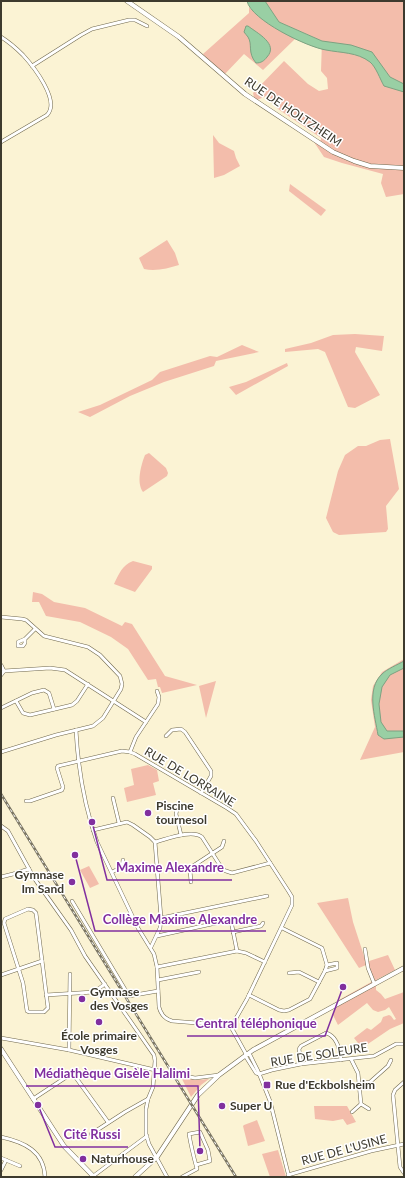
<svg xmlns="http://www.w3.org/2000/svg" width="405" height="1178" viewBox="0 0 405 1178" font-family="Lato,sans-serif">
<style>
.green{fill:#f3bdab}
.water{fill:#99cfa4;stroke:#7da281}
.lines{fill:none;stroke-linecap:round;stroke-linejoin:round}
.minor-casing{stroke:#70684d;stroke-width:4}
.major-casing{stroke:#70684d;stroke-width:5}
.minor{stroke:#fff;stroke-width:3}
.major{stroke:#fff;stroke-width:4}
.rail-casing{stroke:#7a7563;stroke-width:2.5}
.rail{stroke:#fff;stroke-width:1;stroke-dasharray:3;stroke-linecap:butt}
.poi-dot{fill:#812f9f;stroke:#fff;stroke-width:1.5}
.labels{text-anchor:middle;stroke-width:3;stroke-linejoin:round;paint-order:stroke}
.street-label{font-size:12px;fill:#3d3a2e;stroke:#fff}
.poi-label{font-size:12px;font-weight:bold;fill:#3d3a2e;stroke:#fff;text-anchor:start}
.leader{fill:none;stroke:#812f9f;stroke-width:1.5}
.callout-dot{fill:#812f9f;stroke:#fff;stroke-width:1.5}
.callout-label{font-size:13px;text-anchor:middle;font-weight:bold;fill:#812f9f;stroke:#fff;stroke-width:3;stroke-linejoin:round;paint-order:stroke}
</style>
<rect width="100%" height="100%" fill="#fbf3d4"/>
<g class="green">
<path d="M265 1H404V194L386 197 381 183 383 174 342 163 324 157 314 142 321 140V138L278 109 266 96 255 101 253 93 284 61 308 84 319 91 328 89 327 78 321 71 322 41 279 22Z"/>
<path d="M249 7C262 21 278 29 295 39L263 70 244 54 223 76 208 61 203 54 249 13Z"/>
<path d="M213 135 219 143 234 151 236 158 240 166 224 175 214 178Z"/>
<path d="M290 184 326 210 321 216 289 191Z"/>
<path d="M167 240 175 253 179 265C168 268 156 272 144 269L139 258Z"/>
<path d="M355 334 384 336 382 351 356 347 355 352 380 395 355 408 348 407 325 352 318 349 285 352V349L311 343 333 335Z"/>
<path d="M242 345 259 352 216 361 214 366 164 382 130 396 90 417 78 412 100 405 152 380 160 372 210 356 217 357Z"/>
<path d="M287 363 288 366 236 395 229 387 246 382Z"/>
<path d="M390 439 399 489 386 506 388 529 386 532 339 535 333 532 326 518 338 471 345 455 358 446H366L380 440Z"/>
<path d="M149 453 166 468 168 473 167 476 143 492C136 483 141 465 145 455Z"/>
<path d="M133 561 152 566V569L135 592 114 584C119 574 122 565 133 561Z"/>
<path d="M33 592 42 594 54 602 85 608 122 626 125 622 132 624 165 676 197 685 162 693 160 687H158L156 679 148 680 128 649 111 637 80 622 46 616 39 602H32Z"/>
<path d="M404 659V752L360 760 375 727 371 700 373 686 382 672Z"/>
<path d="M216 681 206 718 199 686Z"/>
<path d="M148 765 157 770 159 781 153 783 156 795 127 802 124 788 134 785 131 769Z"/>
<path d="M89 866 99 884 90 888 80 870Z"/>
<path d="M348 898 353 922 366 962 388 955 395 970 376 980V990L381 994 385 999 404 992V1023L390 1029 362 1048 354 1038 367 1028 371 1030 381 1022 383 1017 389 1015 391 1016 394 1020 396 1019 389 1007 385 1010 378 1012 373 1010 367 1003 338 1025 333 1015 337 1001 375 980 366 965 359 968 317 903Z"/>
<path d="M181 1077 196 1080 209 1079 201 1085 191 1097Z"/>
<path d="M314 1106H347L356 1122 347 1125 343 1119 333 1121 315 1119Z"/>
<path d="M257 1120 265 1141 248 1146 243 1126 244 1125Z"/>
<path d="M278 1150 286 1177H270L262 1154Z"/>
</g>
<g class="water">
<path d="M247 1H265L279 22 322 41 351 45 372 52 390 77 404 84V92L384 86C380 79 376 67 370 62 357 52 341 53 326 50 307 47 251 20 247 1Z"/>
<path d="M246 26H248C257 33 279 44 267 57 264 61 261 63 256 63 247 52 253 45 248 37 247 35 245 34 244 32Z"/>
<path d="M404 661V668L390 675 382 687 379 704 381 722 387 731H404V737L384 739 378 735C375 716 366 689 382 674 387 669 397 665 404 661Z"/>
</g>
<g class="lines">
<g class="minor-casing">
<g id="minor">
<path d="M1 37C9 42 16 48 23 55 33 66 61 101 47 115L1 142"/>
<path d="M32 66 81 35 92 29 129 20H135L147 26"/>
<path d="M1 617 22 619 26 620 44 636 88 647 100 655 120 676 122 684 121 689 103 718 93 726 56 735 1 752"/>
<path d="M25 639V643L23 646H18V642L25 639 35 629"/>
<path d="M1 665 4 671 1 675"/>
<path d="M4 671 50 668 65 670 146 722"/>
<path d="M16 701 23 713 30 715 72 705 77 701 88 684"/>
<path d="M1 708 32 693 44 690 49 693 54 709"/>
<path d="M76 730C78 769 84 805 97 842L138 928 154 954 157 967 159 1007C161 1015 165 1019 172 1021L222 1025 231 1027"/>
<path d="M166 736 172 730 181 729 185 732 211 771V776L201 793"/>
<path d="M130 752 136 737 158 704 159 697 157 691"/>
<path d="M113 798 119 823"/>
<path d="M26 801H30L62 790 63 787 57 768 58 766 122 751 130 752 135 754 227 808 236 814 256 841 289 892 292 897V905L247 999 231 1027"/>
<path d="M177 809 176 814 181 835"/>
<path d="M1 826 8 831 34 878 71 930 85 956 154 1055 155 1061 153 1087 148 1099 146 1109V1134L149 1144 167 1177"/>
<path d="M93 830 127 822 133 825 150 837 155 842C167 839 192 829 202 837L223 870 232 873 270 863"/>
<path d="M112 872 122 867 123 860"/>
<path d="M1 877 13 874 29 869"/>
<path d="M191 882 190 870 193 866 222 847 224 841"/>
<path d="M72 901 129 996 158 991"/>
<path d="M28 909 33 910 36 913 48 1008 44 1012H29L27 1011 23 983 4 923 5 919Z"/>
<path d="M161 918 267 896"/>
<path d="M233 932 261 926 263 923"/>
<path d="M157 936 230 920 231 921 237 951"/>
<path d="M151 947 160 928 161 918 155 842"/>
<path d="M365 949 368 968 374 983"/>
<path d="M157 967 237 951 246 953 265 962"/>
<path d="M325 971 337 968V963L327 965"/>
<path d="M289 973 299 972 319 982"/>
<path d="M1 975 42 961"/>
<path d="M158 980 199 972"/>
<path d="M46 995 94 992 105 984"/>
<path d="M249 995 279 1010 284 1011 289 1010 310 999 325 971 327 965 322 948 282 928"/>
<path d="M231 1027 246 1054V1057L256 1073 259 1074"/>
<path d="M1 1038 69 1050 168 1073"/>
<path d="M69 1050 70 974"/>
<path d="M246 1054 250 1055 258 1071 270 1101 289 1177"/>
<path d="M351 1059 358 1073 361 1104 369 1109"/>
<path d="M301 1064 299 1049 301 1046 326 1033C337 1036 340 1050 341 1060"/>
<path d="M175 1074 195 1078 219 1075"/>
<path d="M259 1074 272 1070 301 1064 374 1056 396 1044H404"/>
<path d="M404 1082 395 1090 393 1095 400 1167 404 1173"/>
<path d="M359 1084 370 1082 388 1066 391 1060"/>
<path d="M33 1099 71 1074 74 1075 108 1122"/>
<path d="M352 1112 361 1104"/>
<path d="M91 1134 125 1112 148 1099"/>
<path d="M1 1137C24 1142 44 1151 45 1177"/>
<path d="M1 1158 20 1166"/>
<path d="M1 1170 6 1160"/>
<path d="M288 1175 371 1151 404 1144"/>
<path d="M92 1177 147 1136"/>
<path d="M182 1177 197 1169C194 1158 191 1146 189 1134L200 1132 208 1150 210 1161 196 1165"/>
</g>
</g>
<g class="major-casing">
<g id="major">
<path d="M127 1 179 37 245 94 333 152 354 161 370 166 404 168"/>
<path d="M1 1049 64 1146 94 1177"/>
<path d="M135 1177 157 1157 198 1095 219 1075 253 1050 404 968"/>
</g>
</g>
<use href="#minor" class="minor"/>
<use href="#major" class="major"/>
<g class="rail-casing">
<path id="rail" d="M1 794 236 1177"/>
</g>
<use href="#rail" class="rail"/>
</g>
<g class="poi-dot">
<circle cx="148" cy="813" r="4"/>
<circle cx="72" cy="882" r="4"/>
<circle cx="82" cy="999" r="4"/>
<circle cx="99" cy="1022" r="4"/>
<rect x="263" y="1081" width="8" height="8" rx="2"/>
<circle cx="222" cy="1106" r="4"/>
<circle cx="83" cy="1159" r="4"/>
</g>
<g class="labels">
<g class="street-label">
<text transform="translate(293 112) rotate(34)" y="4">RUE DE HOLTZHEIM</text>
<text transform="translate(190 777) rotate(31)" y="4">RUE DE LORRAINE</text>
<text transform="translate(319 1055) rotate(-9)" y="4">RUE DE SOLEURE</text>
<text transform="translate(344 1150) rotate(-15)" y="4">RUE DE L'USINE</text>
</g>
<g class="poi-label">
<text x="156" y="810">Piscine<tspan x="156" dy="14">tournesol</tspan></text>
<text x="64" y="879" text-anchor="end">Gymnase<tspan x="64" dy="14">Im Sand</tspan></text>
<text x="90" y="996">Gymnase<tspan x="90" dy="14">des Vosges</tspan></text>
<text x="99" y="1040" text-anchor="middle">École primaire<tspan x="99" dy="14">Vosges</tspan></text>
<text x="275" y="1089">Rue d'Eckbolsheim</text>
<text x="230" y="1110">Super U</text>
<text x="91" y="1163">Naturhouse</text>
</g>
</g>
<path class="leader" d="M92 822L107 880H232M75 855L95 931H266M343 987L325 1036H187M200 1151L198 1086H26M38 1105L55 1147H128"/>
<g class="callout-dot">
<circle cx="92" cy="822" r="4"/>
<circle cx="75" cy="855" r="4"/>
<circle cx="343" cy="987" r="4"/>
<circle cx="200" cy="1151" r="4"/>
<circle cx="38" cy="1105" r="4"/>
</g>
<g class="callout-label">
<text x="170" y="872">Maxime Alexandre</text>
<text x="180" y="924">Collège Maxime Alexandre</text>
<text x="256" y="1028">Central téléphonique</text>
<text x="112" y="1078">Médiathèque Gisèle Halimi</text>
<text x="92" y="1139">Cité Russi</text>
</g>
<rect width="405" height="1178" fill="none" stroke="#3d3a2e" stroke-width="4"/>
</svg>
